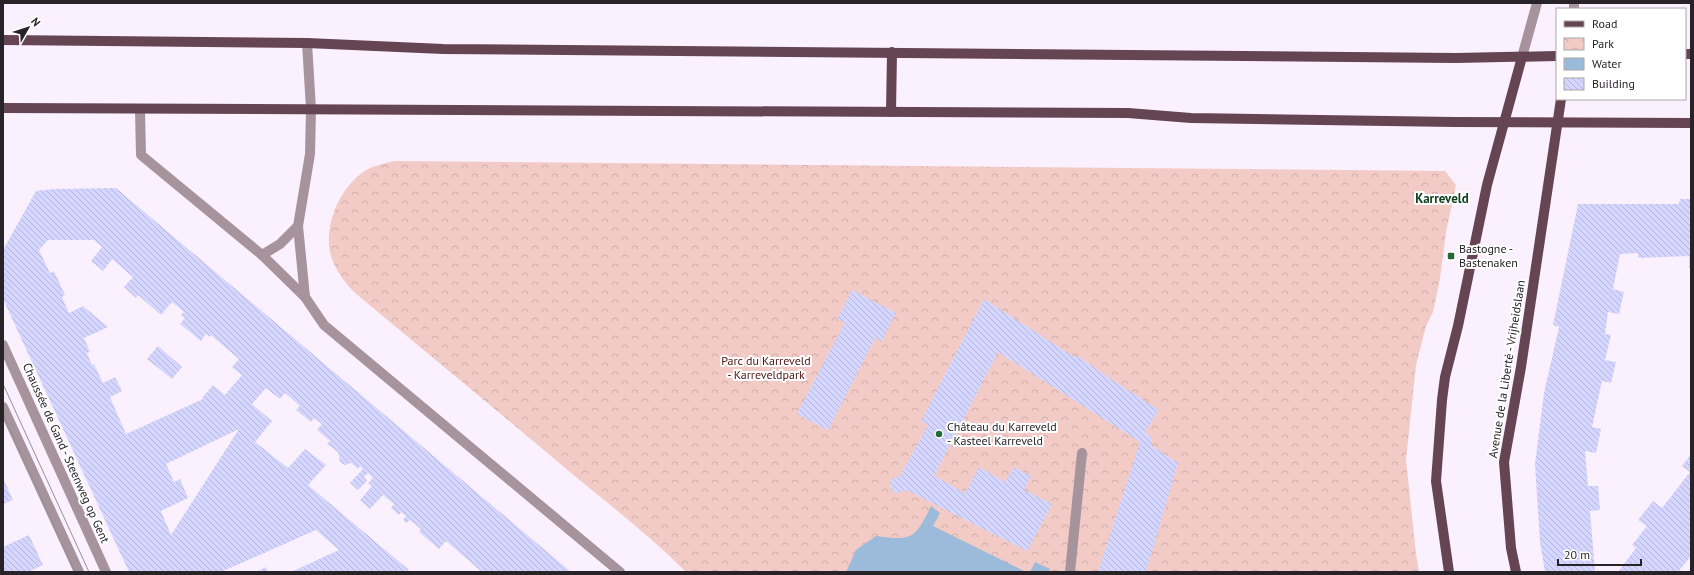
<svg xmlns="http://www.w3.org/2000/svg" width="1694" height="575" viewBox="0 0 1694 575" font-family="'PT Sans',sans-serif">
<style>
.park{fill:url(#park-crowns)}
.water{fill:#9cbad9}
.building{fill:url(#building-back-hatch);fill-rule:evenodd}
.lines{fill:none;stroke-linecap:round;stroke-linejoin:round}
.minor{stroke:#a6939b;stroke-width:10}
.major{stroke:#654552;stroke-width:10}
.tram{stroke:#978f99;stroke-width:1}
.poi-dot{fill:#256934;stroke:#fff;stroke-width:1.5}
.labels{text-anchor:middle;stroke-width:4;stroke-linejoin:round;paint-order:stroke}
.poi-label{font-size:12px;fill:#272328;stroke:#fff;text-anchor:start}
.park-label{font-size:12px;fill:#4d1412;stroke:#fff}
.street-label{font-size:12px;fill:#272328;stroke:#fff}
.neighbourhood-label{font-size:13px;font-weight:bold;fill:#0f3e1a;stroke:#fff}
</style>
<defs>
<pattern id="park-crowns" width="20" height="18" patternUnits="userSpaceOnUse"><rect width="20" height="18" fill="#f2cbc6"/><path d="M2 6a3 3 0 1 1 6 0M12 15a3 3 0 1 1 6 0" fill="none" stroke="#d0aeaa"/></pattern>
<pattern id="building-back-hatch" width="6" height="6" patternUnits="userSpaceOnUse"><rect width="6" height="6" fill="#d5d6ff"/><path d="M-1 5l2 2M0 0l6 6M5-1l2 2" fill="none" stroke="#b7b7db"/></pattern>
</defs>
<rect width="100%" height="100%" fill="#fbf0fe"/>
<path class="park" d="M395 161 1445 171 1456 185 1446 232 1440 278 1435 303 1433 312 1426 326 1416 365 1406 460 1416 554 1419 572H686C648 534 606 502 564 467 495 409 425 351 355 293 343 281 330 263 329 245 327 217 343 183 368 169 376 165 386 163 395 161Z"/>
<g class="water">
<path d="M931 506 940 513 933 526 1026 572H846L856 550 876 536C912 541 915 539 931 506Z"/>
<path d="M1035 562 1050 569 1049 572H1030Z"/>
</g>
<g class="building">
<path d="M116 188 181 243 571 572H482L446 541 439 549 419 532 421 529 410 520 406 523 403 520 406 516 401 512 399 515 391 508 394 504 383 495 370 509 360 500 372 486 368 483 373 478 368 473 364 477 367 481 358 490 350 483 363 469 360 466 358 469 351 463 345 465 340 462 338 452 327 444 330 441 317 430 322 424 314 418 311 422 296 410 300 406 285 393 280 399 266 388 252 404 272 421 255 442 288 468 305 449 326 465 308 485 409 570 405 572H291L339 550 316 530 221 572H129L3 299V250L36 191 55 189ZM48 240H94L102 247 91 261 103 271 112 259 133 277 124 287 136 298 138 295 161 315 172 302 184 312 181 315 185 318 180 324 201 341 206 334 210 337 211 335 239 359 232 367 242 375 225 395 213 385 202 398 203 399 126 434 110 397 122 391 115 377 103 383 94 364 92 365 87 353 90 352 84 338 108 327 83 306 69 313 62 297 65 295 54 271 50 273 39 250ZM239 429 171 535 161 511 188 498 180 479 174 482 166 464Z"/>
<path d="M1680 199H1691V268H1689V256L1638 258V253L1620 254 1613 289 1624 292 1619 314 1608 312 1605 334 1611 335 1605 360 1616 362 1611 383 1602 381 1592 427 1601 429 1596 453 1585 451 1588 486H1598L1600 510 1590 511 1595 572H1545L1540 542 1535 464 1544 393 1559 327 1553 325 1578 204H1679Z"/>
<path d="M852 290 896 313 881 342 875 338 828 430 797 414 845 322 837 319Z"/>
<path d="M984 299 1074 357 1076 355 1097 369V370L1159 410 1145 432 1152 438V446L1178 463 1146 572H1098L1140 442 998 352 934 476 965 493 979 467 1005 482 1014 467 1031 476 1024 490 1052 504 1027 551 906 490 897 493 891 490 890 483 892 479 900 476 928 425 921 421Z"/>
<path d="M158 346 182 367 172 379 147 359Z"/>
<path d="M1691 454V556L1678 572H1618L1636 548 1632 545 1647 526 1638 520 1653 501 1662 508 1690 472 1682 466Z"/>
<path d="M3 478 13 500 3 504Z"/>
<path d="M29 535 43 565 28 572H3V547Z"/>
<path d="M266 567 268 572H256Z"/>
</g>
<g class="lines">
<g class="minor">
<path d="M1574 9V3"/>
<path d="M1522 57 1537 3"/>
<path d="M140 110 141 155 262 255 305 297 324 325 620 572"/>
<path d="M262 255 280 244 298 226"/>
<path d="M305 297 298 226 310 154 311 109 307 43"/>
<path d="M3 345 106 572"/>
<path d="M3 407 79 572"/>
<path d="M1070 572 1082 453"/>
</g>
<g class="major">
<path d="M3 40 307 43 443 49 1456 58 1557 56"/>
<path d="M1685 54H1691"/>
<path d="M3 108 1128 113 1191 118 1454 122 1691 123"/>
<path d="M891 112 892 52"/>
<path d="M1449 572 1436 481 1442 400 1445 377 1458 326 1487 185 1522 57"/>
<path d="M1516 572 1511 548 1504 462 1521 367 1561 99"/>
</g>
<g class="tram">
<path d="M3 384 89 572"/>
<path d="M3 414 75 572"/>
</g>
</g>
<g class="poi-dot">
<rect x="1447" y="252" width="8" height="8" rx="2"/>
<circle cx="939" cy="434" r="4"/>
</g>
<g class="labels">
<g class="poi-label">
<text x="1459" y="253">Bastogne -<tspan x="1459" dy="14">Bastenaken</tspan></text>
<text x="947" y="431">Château du Karreveld<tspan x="947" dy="14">- Kasteel Karreveld</tspan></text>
</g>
<g class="park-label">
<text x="766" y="365">Parc du Karreveld<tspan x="766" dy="14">- Karreveldpark</tspan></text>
</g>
<g class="street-label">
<text transform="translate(1507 369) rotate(-81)" y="4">Avenue de la Liberté - Vrijheidslaan</text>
<text transform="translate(66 453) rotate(66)" y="4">Chaussée de Gand - Steenweg op Gent</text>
</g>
<g class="neighbourhood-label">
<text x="1442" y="203">Karreveld</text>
</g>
</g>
<rect width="1694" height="575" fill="none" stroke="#272328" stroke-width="8"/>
<rect x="1556" y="8" width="130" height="92" fill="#ffffff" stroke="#a9a7a9"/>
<rect x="1564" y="21" width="20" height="6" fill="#654552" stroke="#a9a7a9"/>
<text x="1592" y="28" font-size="12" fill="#272328">Road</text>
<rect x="1564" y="38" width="20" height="12" fill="url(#park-crowns)" stroke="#a9a7a9"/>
<text x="1592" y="48" font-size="12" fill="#272328">Park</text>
<rect x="1564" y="58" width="20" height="12" fill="#9cbad9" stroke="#a9a7a9"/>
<text x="1592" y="68" font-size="12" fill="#272328">Water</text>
<rect x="1564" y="78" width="20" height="12" fill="url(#building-back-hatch)" stroke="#a9a7a9"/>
<text x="1592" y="88" font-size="12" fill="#272328">Building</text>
<g transform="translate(28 28) rotate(51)" stroke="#ffffff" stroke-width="3" paint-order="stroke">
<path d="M0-3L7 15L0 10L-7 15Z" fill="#272328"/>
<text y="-6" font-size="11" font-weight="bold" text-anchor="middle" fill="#272328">N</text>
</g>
<path d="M1558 559v6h83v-6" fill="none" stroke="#272328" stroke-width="2"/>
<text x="1564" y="559" font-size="12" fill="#272328" stroke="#ffffff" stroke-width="3" paint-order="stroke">20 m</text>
</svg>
